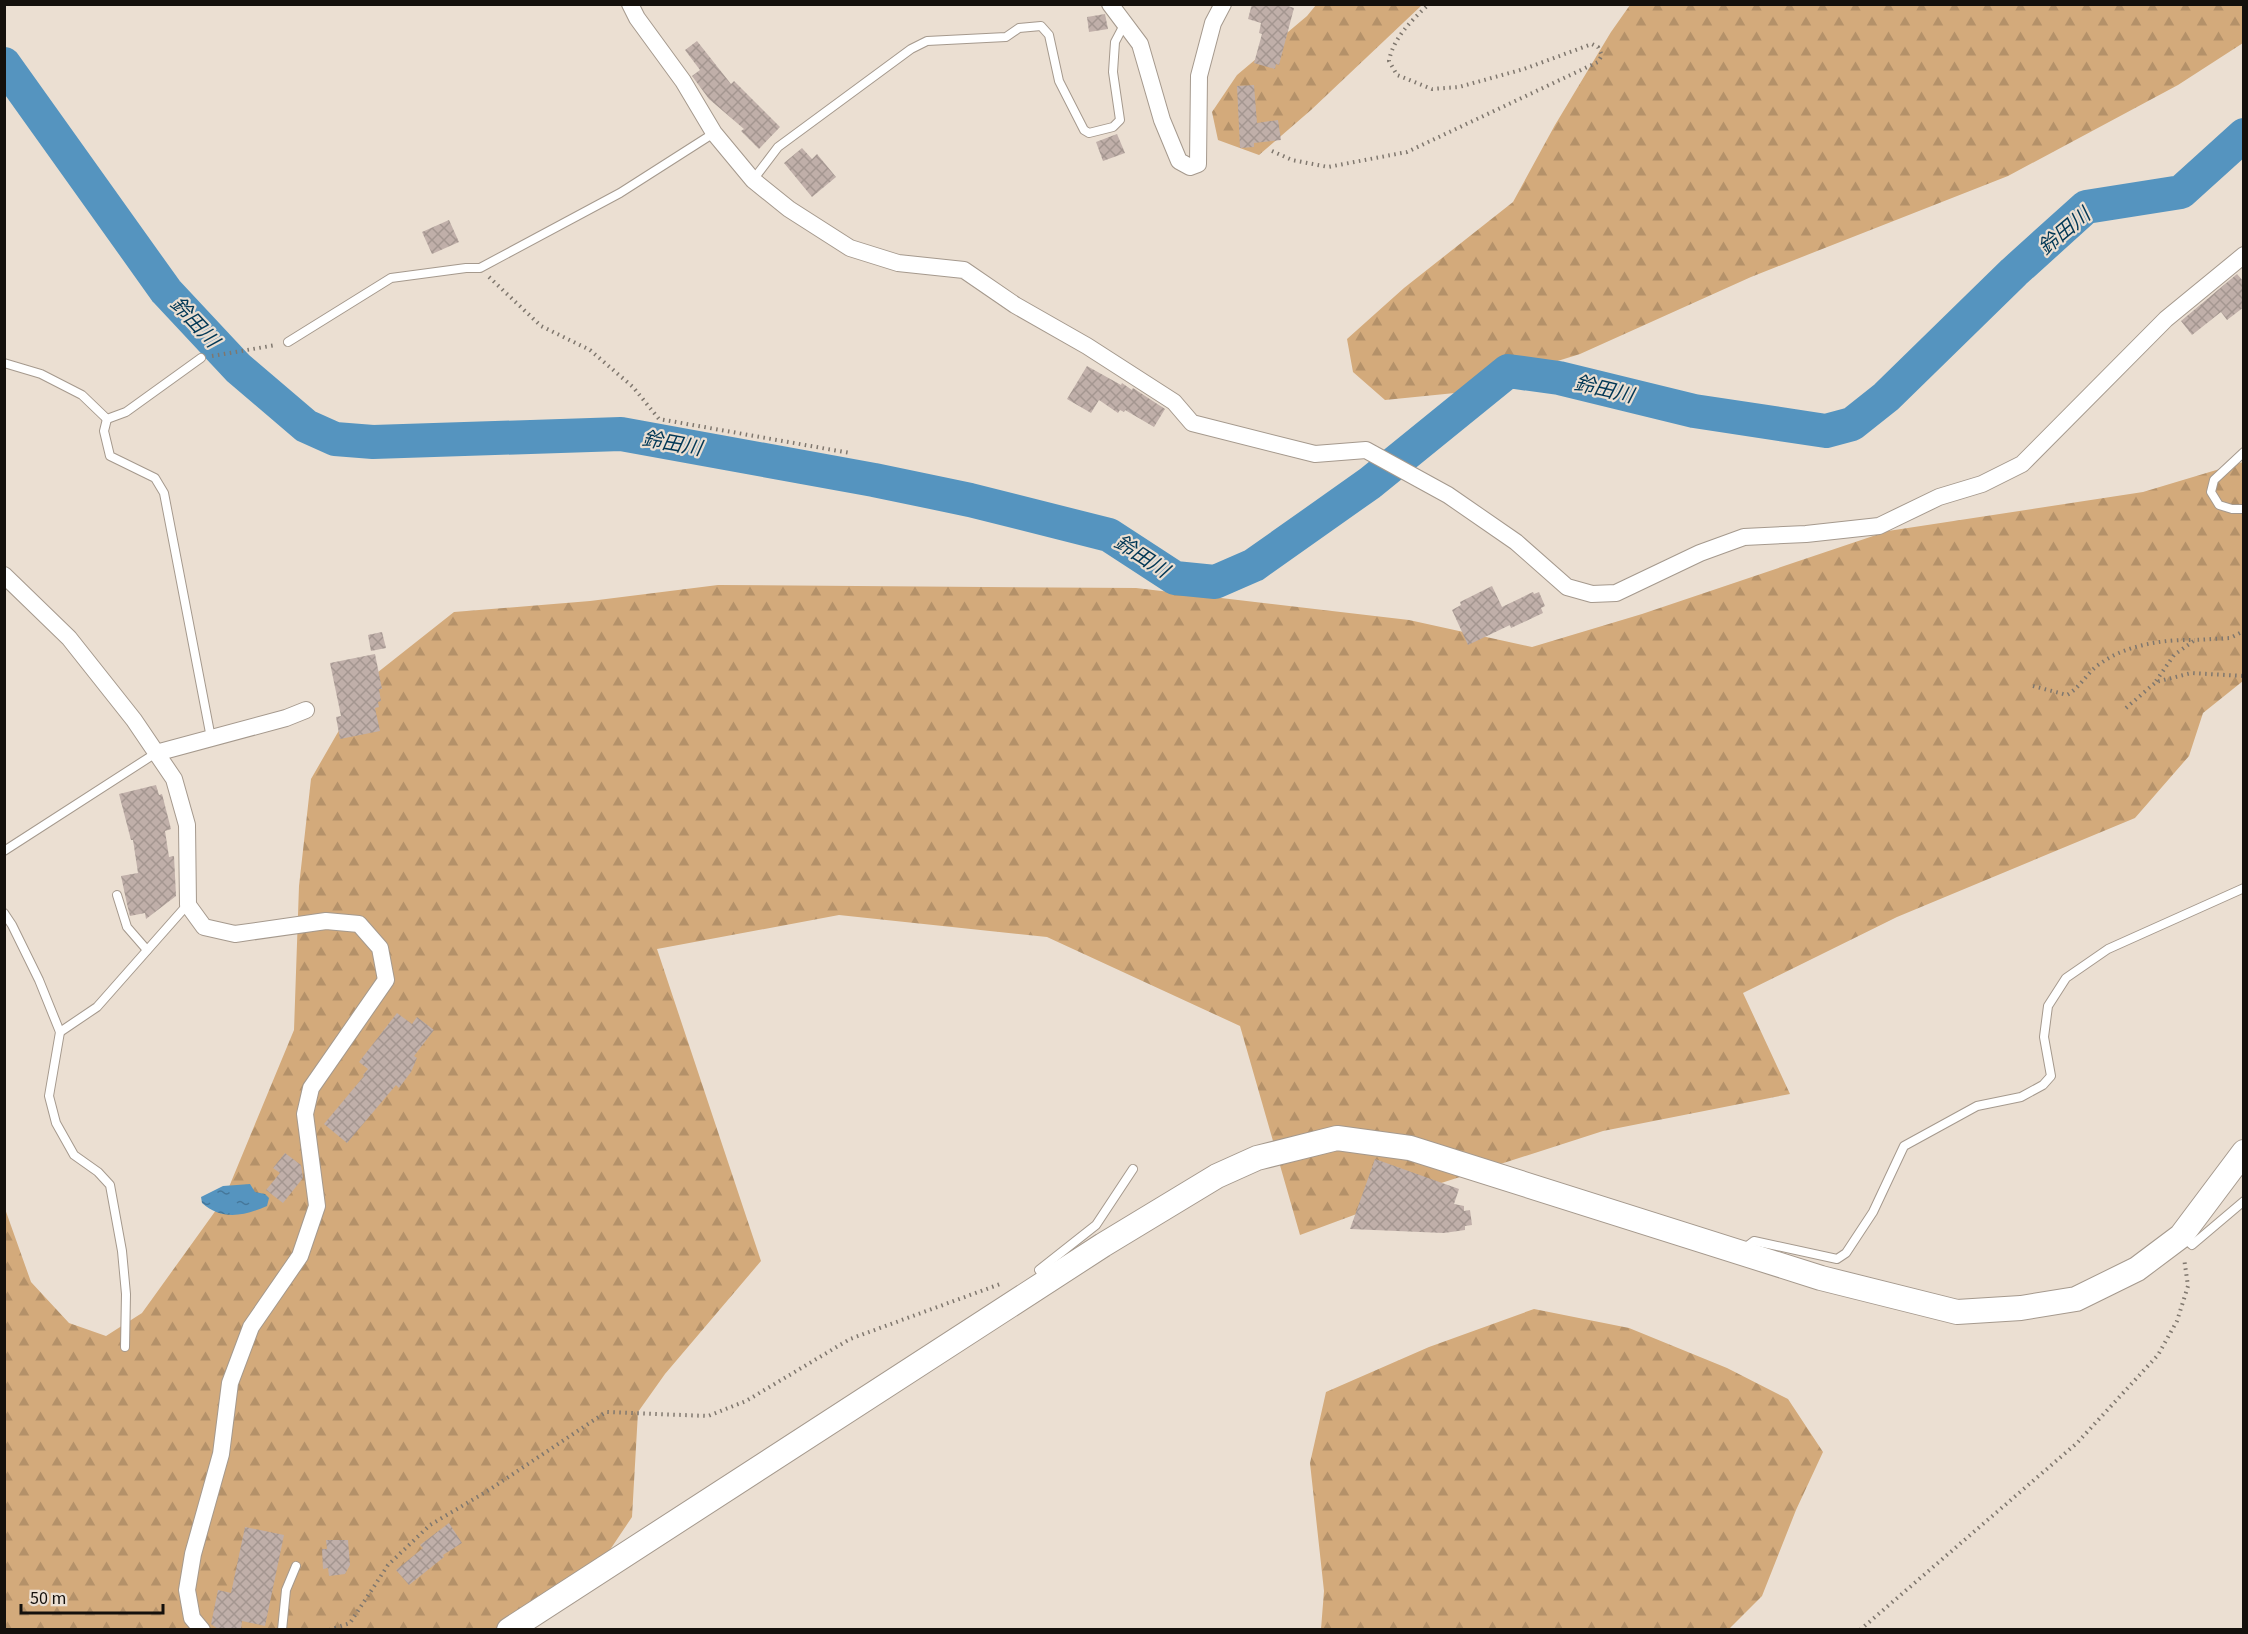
<svg xmlns="http://www.w3.org/2000/svg" width="2248" height="1634" viewBox="0 0 2248 1634" font-family="'Source Sans 3','Noto Sans JP',sans-serif">
<style>
.forest{fill:url(#forest-firs)}
.water{fill:url(#water-ripples)}
.lines{fill:none;stroke-linecap:round;stroke-linejoin:round}
.river{stroke:#5594bf;stroke-width:34}
.building{fill:url(#building-cross-hatch)}
.lane-casing{stroke:#a5998d;stroke-width:10}
.street-casing{stroke:#a5998d;stroke-width:18}
.secondary-casing{stroke:#a5998d;stroke-width:26}
.path{stroke:#7f776e;stroke-width:4;stroke-dasharray:1.5 4.5;stroke-linecap:butt}
.lane{stroke:#fff;stroke-width:8}
.street{stroke:#fff;stroke-width:16}
.secondary{stroke:#fff;stroke-width:24}
.labels{text-anchor:middle;stroke-width:4.5;stroke-linejoin:round;paint-order:stroke}
.water-label{font-size:20px;font-style:italic;fill:#013755;stroke:#ebdfd2}
</style>
<defs>
<pattern id="forest-firs" width="22" height="20" patternUnits="userSpaceOnUse" patternTransform="scale(1.5)"><rect width="22" height="20" fill="#d3aa7b"/><path d="M5 1l3.5 6h-7zM16 11l3.5 6h-7z" fill="#b49169"/></pattern>
<pattern id="water-ripples" width="26" height="14" patternUnits="userSpaceOnUse" patternTransform="scale(1.5)"><rect width="26" height="14" fill="#5594bf"/><path d="M2 4q2-2 4 0t4 0M15 11q2-2 4 0t4 0" fill="none" stroke="#45779a"/></pattern>
<pattern id="building-cross-hatch" width="8" height="8" patternUnits="userSpaceOnUse" patternTransform="scale(1.5)"><rect width="8" height="8" fill="#c0afa9"/><path d="M0 0l8 8M0 8l8-8" fill="none" stroke="#a49690"/></pattern>
</defs>
<rect width="100%" height="100%" fill="#ebdfd2"/>
<g class="forest">
<path d="M1316 5H1422L1311 110 1259 155 1218 140 1212 112 1237 75 1307 16Z"/>
<path d="M1630 5H2243V43L2178 85 2008 176 1751 277 1580 354 1455 393 1385 400 1353 372 1347 339 1404 288 1513 202 1555 125 1611 32Z"/>
<path d="M2243 462V681L2203 713 2189 756 2135 818 1897 917 1743 993 1790 1094 1603 1131 1435 1185 1300 1235 1240 1026 1047 937 839 915 657 949 761 1261 665 1374 638 1412 632 1517 579 1596 516 1629H5L4 1206 31 1282 69 1323 106 1336 142 1313 224 1199 294 1030 299 886 311 779 368 680 454 612 590 601 718 585 1136 588 1409 620 1532 647 1642 614 1888 531 2143 492Z"/>
<path d="M1534 1309 1629 1328 1727 1368 1788 1399 1823 1452 1796 1510 1762 1596 1729 1629H1321L1324 1591 1310 1463 1326 1392 1429 1347Z"/>
</g>
<path class="water" d="M250 1184 255 1192 265 1194 269 1198 267 1206C244 1216 222 1221 202 1203L201 1197 223 1186Z"/>
<g class="lines">
<path class="river" d="M4 64 166 291 238 368 306 426 335 439 373 442 621 434 874 480 970 500 1109 535 1175 578 1215 582 1254 565 1370 483 1508 371 1559 378 1694 411 1826 431 1852 424 1886 397 2014 272 2086 207 2181 192 2244 135"/>
</g>
<g class="building">
<path d="M1252 4H1282L1294 8 1279 65 1276 64 1275 69 1254 63 1262 34 1259 33 1261 23 1248 19Z"/>
<path d="M1105 14 1108 29 1089 32 1087 17Z"/>
<path d="M697 41 731 84 734 81 780 127 759 149 741 131 744 129 709 99 692 76 700 70 685 50Z"/>
<path d="M1254 85 1257 123 1278 120 1281 140 1254 143V147L1240 148 1237 86Z"/>
<path d="M1117 134 1125 153 1103 161 1096 142Z"/>
<path d="M802 148 812 159 817 154 836 177 812 197 784 163Z"/>
<path d="M449 220 459 242 432 254 422 232Z"/>
<path d="M2237 274 2244 282V307L2227 320 2221 312 2192 335 2181 321Z"/>
<path d="M1087 366 1121 385 1122 383 1132 390 1133 388 1165 409 1154 427 1125 410 1124 412 1120 410 1118 413 1099 400 1091 413 1067 399Z"/>
<path d="M1492 586 1502 607 1533 592 1534 594 1539 592 1545 606 1541 608 1543 613 1511 628 1510 625 1468 645 1452 610 1461 605 1460 602Z"/>
<path d="M382 632 386 648 371 651 368 635Z"/>
<path d="M375 654 382 689H379L381 701 378 702 379 707 375 708 380 731 340 739 336 717 341 716 330 663Z"/>
<path d="M156 785 159 795 162 794 171 829 165 831 169 857 174 856 176 896 146 919 145 913 130 916 127 904 121 876 138 873 133 840H131L119 794Z"/>
<path d="M397 1013 412 1024 417 1017 434 1030 414 1056 417 1058 411 1072 399 1088 396 1085 347 1143 324 1124 364 1076 363 1075 368 1069 359 1062Z"/>
<path d="M285 1153 301 1165 303 1178 283 1203 266 1190 280 1173 273 1168Z"/>
<path d="M1375 1159 1459 1189 1454 1204 1464 1206V1211L1470 1210 1472 1225 1465 1226V1230L1444 1233 1350 1229Z"/>
<path d="M449 1523 462 1543 443 1555 444 1557 409 1585 396 1570 423 1548 420 1545Z"/>
<path d="M245 1527 284 1535 265 1626 242 1621 241 1629H218L211 1624 218 1590 231 1593Z"/>
<path d="M326 1540H348L350 1565 345 1574 329 1576 328 1568 323 1569 322 1549H327Z"/>
</g>
<g class="lines">
<g class="lane-casing">
<g id="lane">
<path d="M753 180 778 147 911 49 927 41 1006 37 1019 28 1041 26 1049 35 1059 81 1084 130 1089 133 1113 127 1120 120 1113 72 1115 42 1125 23"/>
<path d="M288 342 391 278 466 268H480L620 193 714 133"/>
<path d="M4 363 41 374 82 395 107 419 126 412 201 358"/>
<path d="M107 419 104 431 110 456 155 478 164 493 211 738"/>
<path d="M2244 452 2214 480 2211 492 2219 505 2232 509H2244"/>
<path d="M4 851 156 753"/>
<path d="M117 895 127 927 147 950"/>
<path d="M4 913 12 925 39 980 60 1032 49 1096 56 1123 74 1155 98 1172 110 1185 122 1251 126 1294 125 1347"/>
<path d="M60 1032 97 1007 188 904"/>
<path d="M2182 1236 2192 1245 2244 1201"/>
<path d="M1742 1250 1754 1241 1837 1259 1846 1253 1873 1212 1904 1146 1977 1106 2021 1097 2043 1085 2051 1076 2044 1037 2048 1006 2066 978 2108 949 2244 888"/>
<path d="M1046 1280 1039 1270 1096 1225 1133 1169"/>
<path d="M282 1630 286 1590 296 1566"/>
</g>
</g>
<g class="street-casing">
<g id="street">
<path d="M630 4 637 18 683 81 714 133 753 180 789 209 850 248 898 263 964 270 1015 305 1087 346 1174 402 1192 423 1315 454 1366 450 1448 495 1516 542 1567 587 1592 594 1616 593 1700 553 1744 537 1806 534 1879 526 1939 497 1982 484 2022 464 2166 319 2244 255"/>
<path d="M1110 4 1140 44 1162 120 1179 161 1190 167 1198 164 1199 76 1213 23 1223 4"/>
<path d="M4 575 69 638 134 720 174 779 187 825 188 905 204 927 235 934 326 921 359 924 380 948 386 980 311 1088 305 1114 317 1206 300 1256 251 1327 230 1383 221 1454 193 1554 187 1590 192 1618 202 1630"/>
<path d="M156 753 286 718 306 710"/>
</g>
</g>
<g class="secondary-casing">
<path id="secondary" d="M509 1630 1103 1245 1217 1176 1257 1158 1337 1138 1410 1148 1821 1278 1957 1312 2021 1308 2076 1299 2137 1269 2181 1236 2244 1152"/>
</g>
<g class="path">
<path d="M1272 151 1292 160 1328 167 1407 152 1598 62 1602 55 1598 47 1592 44 1524 69 1459 87 1432 89 1397 75 1389 61C1393 38 1412 20 1429 4"/>
<path d="M489 277 541 326 590 350 633 387 659 419 850 453"/>
<path d="M212 356 276 345"/>
<path d="M2156 681 2174 655 2195 640 2230 638 2244 631"/>
<path d="M2033 686 2067 695C2081 687 2087 672 2101 663 2126 645 2165 639 2195 640"/>
<path d="M2126 708 2156 682 2191 673 2244 676"/>
<path d="M329 1630 350 1623 388 1565 430 1525 489 1490 606 1412 708 1416 746 1401 850 1339 1003 1283"/>
<path d="M1860 1630 2077 1443 2158 1355 2177 1321 2188 1286 2184 1258"/>
</g>
<use href="#lane" class="lane"/>
<use href="#street" class="street"/>
<use href="#secondary" class="secondary"/>
</g>
<g class="labels">
<g class="water-label">
<text transform="translate(2064 231) rotate(-40)" y="7">鈴田川</text>
<text transform="translate(195 322) rotate(47)" y="7">鈴田川</text>
<text transform="translate(1604 389) rotate(13)" y="7">鈴田川</text>
<text transform="translate(672 443) rotate(10)" y="7">鈴田川</text>
<text transform="translate(1142 556) rotate(33)" y="7">鈴田川</text>
</g>
</g>
<rect width="2248" height="1634" fill="none" stroke="#14100c" stroke-width="12"/>
<path d="M21 1604v9h142v-9" fill="none" stroke="#14100c" stroke-width="3"/>
<text x="30" y="1604" font-size="18" fill="#14100c" stroke="#ebdfd2" stroke-width="4.5" paint-order="stroke">50 m</text>
</svg>
